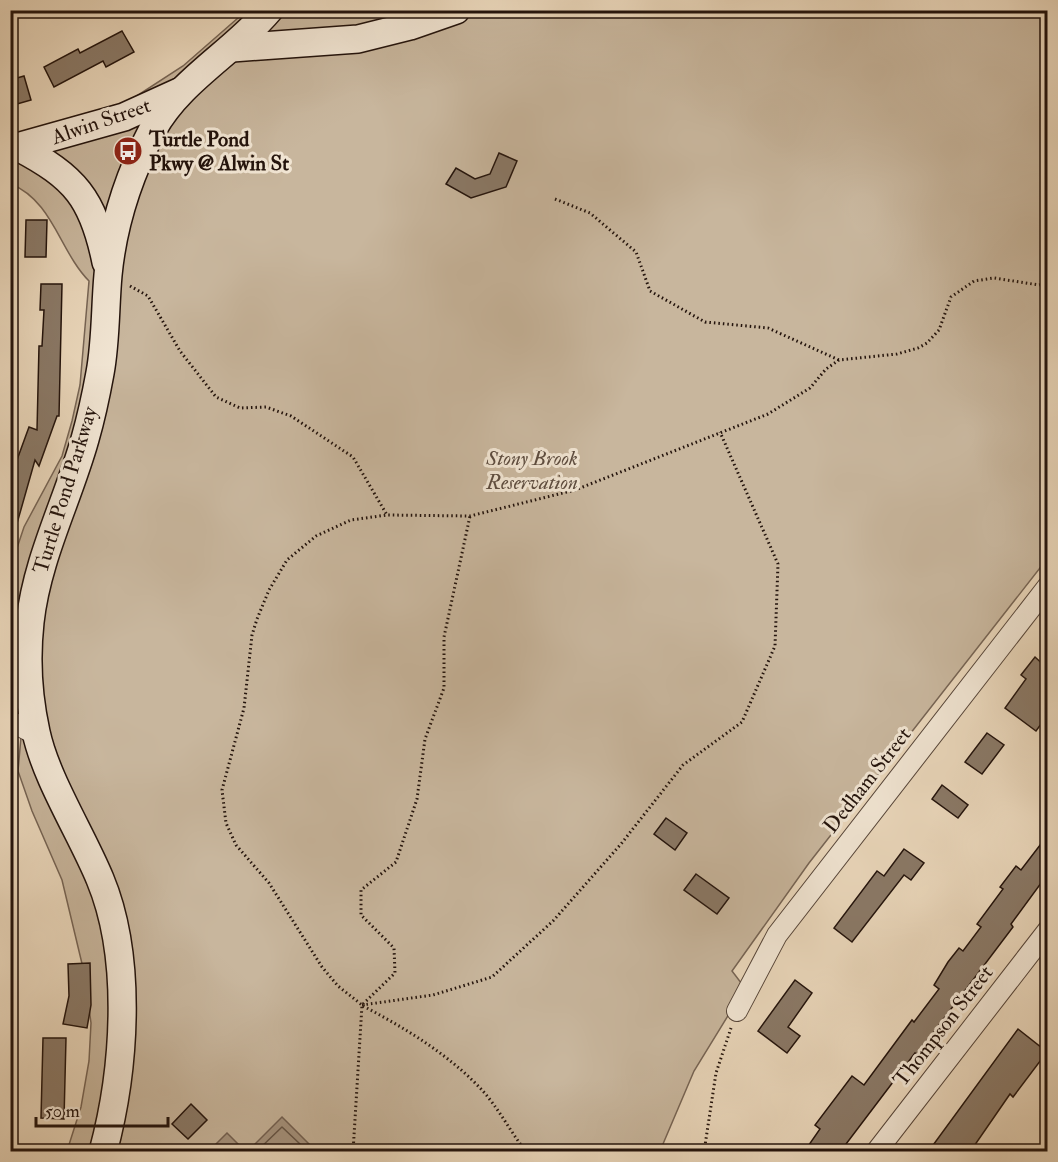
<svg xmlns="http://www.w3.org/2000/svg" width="1058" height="1162" viewBox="0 0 1058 1162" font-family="'IM FELL Double Pica',serif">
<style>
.green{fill:#c8b69d;stroke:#766454;stroke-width:1.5}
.water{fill:#a69480;stroke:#726052;stroke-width:1.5}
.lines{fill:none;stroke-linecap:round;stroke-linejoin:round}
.shore{stroke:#645446;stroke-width:1.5}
.building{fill:#8a7967;stroke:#23130c;stroke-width:1.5}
.street-casing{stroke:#554438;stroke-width:22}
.secondary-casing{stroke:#23130c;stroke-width:30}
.path{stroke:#23130c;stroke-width:3;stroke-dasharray:1.5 3;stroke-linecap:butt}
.street{stroke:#f1e5d3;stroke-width:20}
.secondary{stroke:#f1e5d3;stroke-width:27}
.labels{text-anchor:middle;stroke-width:6;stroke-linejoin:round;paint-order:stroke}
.street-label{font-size:21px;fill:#23130c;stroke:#f1e5d3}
.poi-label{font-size:21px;font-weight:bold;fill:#23130c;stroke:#f1e5d3;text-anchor:start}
.park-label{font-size:21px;font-style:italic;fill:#5d4c3f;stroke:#f1e5d3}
</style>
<rect width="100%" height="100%" fill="#ead7bb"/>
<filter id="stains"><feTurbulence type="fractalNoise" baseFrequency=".00333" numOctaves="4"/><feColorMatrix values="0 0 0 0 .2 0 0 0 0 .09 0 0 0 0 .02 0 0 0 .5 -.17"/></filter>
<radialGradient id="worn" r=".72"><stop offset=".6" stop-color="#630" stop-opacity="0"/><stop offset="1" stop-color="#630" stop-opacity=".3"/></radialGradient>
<path class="green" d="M246 11H1047V559L809 863 732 971 745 988 694 1071 660 1151H67L81 1107 89 1061 91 1023 84 972 62 880 32 811 18 771 21 737 11 699 10 605 17 548 24 527 62 456 72 421 80 385 89 281C60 252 53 201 11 184V142L129 101 183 66Z"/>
<g class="water">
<path d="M282 1117 310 1145 304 1151H248Z"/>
<path d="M227 1133 245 1151H209Z"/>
</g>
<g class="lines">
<path class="shore" d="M256 1152 282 1127 300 1144V1152"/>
</g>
<g class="building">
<path d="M122 31 134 52 106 67 103 61 54 87 44 67 78 49 80 53Z"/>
<path d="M24 76 31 100 10 106V80Z"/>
<path d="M499 153 517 161 506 187 471 198 446 184 456 168 475 179 490 174Z"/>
<path d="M26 220H47L46 257H25Z"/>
<path d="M41 284H62L59 416H57L39 466 35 460 16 527 10 526V467L14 468 29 427 37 430 39 346H42L44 310H40Z"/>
<path d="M1035 657 1047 668V716L1036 731 1005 708 1026 679 1021 675Z"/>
<path d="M987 733 1004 745 982 774 965 762Z"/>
<path d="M942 785 968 805 958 818 932 799Z"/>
<path d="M666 818 687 833 675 850 654 834Z"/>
<path d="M1047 836V875L1011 924 1013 927 917 1054 915 1053 840 1152H804L820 1129 815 1125 852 1076 864 1085 912 1020 914 1022 939 989 934 985 948 962 959 948 963 951 981 927 977 924 1003 889 1000 887 1016 866 1021 870Z"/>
<path d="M904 849 924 863 911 880 904 875 852 942 834 928 877 871 884 876Z"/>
<path d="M696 874 729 898 717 914 684 890Z"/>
<path d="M90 963 91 1005 87 1028 63 1024 69 996 68 964Z"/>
<path d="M795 980 812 993 788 1027 800 1036 787 1053 758 1031Z"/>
<path d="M1018 1029 1047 1052 1013 1097 1010 1094 970 1152H928Z"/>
<path d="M43 1038H66L64 1119 41 1118Z"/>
<path d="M191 1104 207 1120 188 1139 172 1124Z"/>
</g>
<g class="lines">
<g class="street-casing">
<g id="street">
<path d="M10 721 37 735"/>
<path d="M737 1011 777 935 1048 586"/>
<path d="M876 1152 1048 930"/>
</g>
</g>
<g class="secondary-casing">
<g id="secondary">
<path d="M232 48 358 39 410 26 456 10"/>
<path d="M18 147C75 177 93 198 106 262"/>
<path d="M10 149 124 117 179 92"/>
<path d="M103 1152C125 1070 133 958 100 879 81 833 46 779 36 732 28 696 26 658 30 622 37 558 68 500 85 439 91 418 96 395 100 373 106 341 105 308 108 275 113 223 129 175 153 129 180 80 234 52 269 10"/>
</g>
</g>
<g class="path">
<path d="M555 199 590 213 636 252 650 291 705 322 768 328 839 360"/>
<path d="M130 286 148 296 180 351 216 397 240 408 266 407 291 416 353 457 387 515"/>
<path d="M363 1004 395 973 394 948 361 915V890L396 862 417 799 425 739 444 688V637L470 516"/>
<path d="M362 1005 433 995 492 977 553 921 621 844 683 765 742 722 775 646 778 564 720 432"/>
<path d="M363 1006C405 1028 448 1054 481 1089 496 1105 508 1127 521 1145L522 1152"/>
<path d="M353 1152 362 1005 338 986 322 967 269 883 236 845 226 823 222 790 244 708 252 635 257 619 269 590 287 560 316 536 351 520 387 515 470 516 575 490 768 414 810 388 826 369 839 360 897 354 918 348 927 343 939 330 951 297 974 281 994 278 1039 285 1048 283"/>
<path d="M704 1152 716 1073 731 1028"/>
</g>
<use href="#street" class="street"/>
<use href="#secondary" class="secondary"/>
</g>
<defs>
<g id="bus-disc" transform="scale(1.5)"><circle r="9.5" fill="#8f2418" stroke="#f1e5d3"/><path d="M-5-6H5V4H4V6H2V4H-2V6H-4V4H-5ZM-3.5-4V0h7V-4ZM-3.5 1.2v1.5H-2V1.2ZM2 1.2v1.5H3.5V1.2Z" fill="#fff"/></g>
</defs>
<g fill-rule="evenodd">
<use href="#bus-disc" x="128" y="151"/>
</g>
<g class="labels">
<g class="street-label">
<text transform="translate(101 121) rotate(-19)" y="7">Alwin Street</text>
<text transform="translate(65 490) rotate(-73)" y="7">Turtle Pond Parkway</text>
<text transform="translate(867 780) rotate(-52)" y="7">Dedham Street</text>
<text transform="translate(943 1026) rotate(-52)" y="7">Thompson Street</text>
</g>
<g class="poi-label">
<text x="149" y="146">Turtle Pond<tspan x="149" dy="24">Pkwy @ Alwin St</tspan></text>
</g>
<g class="park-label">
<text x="532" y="465">Stony Brook<tspan x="532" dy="24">Reservation</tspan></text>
</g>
</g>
<rect width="1058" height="1162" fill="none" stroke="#ead7bb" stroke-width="36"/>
<rect x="12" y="12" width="1034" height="1138" fill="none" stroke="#23130c" stroke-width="3"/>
<rect x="18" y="18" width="1022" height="1126" fill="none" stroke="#23130c" stroke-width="1.5"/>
<path d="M36 1117v9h132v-9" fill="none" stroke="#23130c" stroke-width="3"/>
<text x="45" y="1117" font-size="18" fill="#23130c" stroke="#f1e5d3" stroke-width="4.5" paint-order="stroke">50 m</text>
<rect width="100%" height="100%" filter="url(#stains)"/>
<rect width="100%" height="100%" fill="url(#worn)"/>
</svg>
